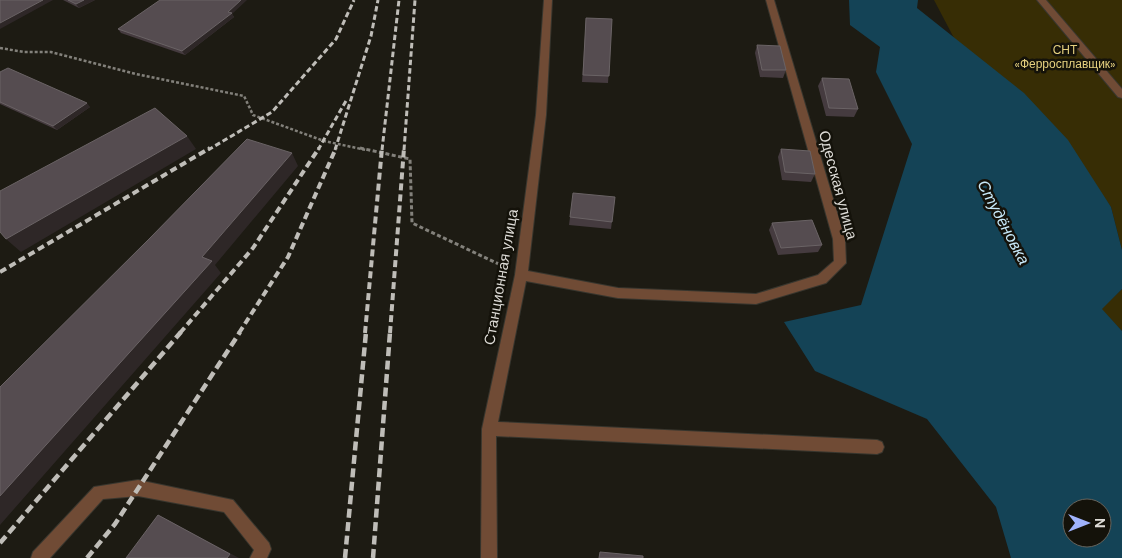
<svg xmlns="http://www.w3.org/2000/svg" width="1122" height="558" viewBox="0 0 1122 558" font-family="'DM Sans',sans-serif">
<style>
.green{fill:#372d05}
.water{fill:#144356;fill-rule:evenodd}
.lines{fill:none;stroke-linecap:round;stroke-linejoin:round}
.service-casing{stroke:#38362e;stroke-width:2}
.minor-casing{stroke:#38362e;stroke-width:2}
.path-far1{stroke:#83817b;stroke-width:2.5;stroke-dasharray:3 2;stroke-linecap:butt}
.path{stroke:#83817b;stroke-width:3;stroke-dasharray:4 2.5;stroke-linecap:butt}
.service{fill:#704b35;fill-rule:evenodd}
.minor{fill:#704b35;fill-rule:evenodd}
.rail-far2{stroke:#bfbdb8;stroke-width:3;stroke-dasharray:5.5 3;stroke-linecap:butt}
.rail-far1{stroke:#bfbdb8;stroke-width:4;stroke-dasharray:7 4;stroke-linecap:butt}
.rail{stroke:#bfbdb8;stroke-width:4.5;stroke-dasharray:9 4.5;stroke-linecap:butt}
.wall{fill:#453b3f}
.shaded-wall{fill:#2e2727}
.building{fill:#554c50;stroke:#6a6365}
.labels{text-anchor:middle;stroke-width:5;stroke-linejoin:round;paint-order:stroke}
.far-park-label{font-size:12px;fill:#e5d07f;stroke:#14120a}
.street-label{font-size:15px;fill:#dedcd7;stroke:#14120a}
.water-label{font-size:16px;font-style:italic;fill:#c8eafa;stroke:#14120a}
</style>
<rect width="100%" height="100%" fill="#1d1b13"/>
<g class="green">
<path d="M934 0H1122V250L1111 207 1046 117 954 38Z"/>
<path d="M1122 289V331L1101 309Z"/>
</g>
<path class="water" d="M849 0H918L917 8 1024 93 1068 140 1111 207 1122 250V289L1102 309 1122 331V558H1011L996 507 927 419 815 371 784 322 861 305 912 144 876 72 880 47 850 25ZM1072 508H1102V538H1072Z"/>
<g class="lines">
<g class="service-casing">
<g id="service">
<path d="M1037 0H1046L1122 89V98L1118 97Z"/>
<path d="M138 480 233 500 269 543 271 549 267 558H250L254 550 224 512 138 496 103 499 50 558H31L33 552 94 487Z"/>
</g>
</g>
<g class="minor-casing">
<path id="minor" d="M544 0H552L546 115 528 271 618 288 756 294 818 275 834 261 833 239 766 0H774L845 239 846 263 826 283 756 304 618 298 526 281 498 422 877 440 882 442 884 447 882 452 877 454 496 436 497 558H481L482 429 515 275 536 115Z"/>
</g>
<path class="path-far1" d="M0 48 24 52H51L136 74 244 96 253 115 324 141 366 150"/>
<path class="path" d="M360 148 410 159 412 223 505 267"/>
<use href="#service" class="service"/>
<use href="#minor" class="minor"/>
<g class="rail-far2">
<path d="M208 150 272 112 336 39 354 0"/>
<path d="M318 150 347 99"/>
<path d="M335 150 371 36 378 0"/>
<path d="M382 150 399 0"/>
<path d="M404 150 415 0"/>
</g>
<g class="rail-far1">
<path d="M0 272 210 148"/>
<path d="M180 333 253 248 319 148"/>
<path d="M239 333 288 257 336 148"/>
<path d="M365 333 382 148"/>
<path d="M390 333 404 148"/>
</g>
<g class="rail">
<path d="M0 543 181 332"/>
<path d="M87 558 115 524 240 332"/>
<path d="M345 558 366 332"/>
<path d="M373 558 390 332"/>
</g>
</g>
<g class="wall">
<path d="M63 0H95L79 8Z"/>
<path d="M232 14 234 17 185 55 121 33 118 29Z"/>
<path d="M586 18 612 19 608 83 582 82Z"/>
<path d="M757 45 786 70 783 78 760 77 755 53Z"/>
<path d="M0 72 90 107 57 130 0 104Z"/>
<path d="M822 78 858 109 854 117 826 116 818 86Z"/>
<path d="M781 149 815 174 811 182 782 180 778 157Z"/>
<path d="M615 197 611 229 569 225 570 217Z"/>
<path d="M772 223 822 245 818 252 778 255 769 230Z"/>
</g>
<g class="shaded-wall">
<path d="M43 0H53L0 29V23Z"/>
<path d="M84 0H95L79 8 76 4Z"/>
<path d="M241 0H247L232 14 234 17 185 55 182 51Z"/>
<path d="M87 103 90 107 57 130 53 126Z"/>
<path d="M187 136 196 149 21 252 6 239Z"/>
<path d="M292 153 298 166 215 265 221 273 0 525V496L202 257Z"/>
<path d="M158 515 170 521 239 558H227Z"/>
</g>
<g class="building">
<path d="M0 0H43L0 23Z"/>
<path d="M68 0H84L76 4Z"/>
<path d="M160 0H241L228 12 232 13 182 51 118 29Z"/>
<path d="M586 18 612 19 609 76 583 75Z"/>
<path d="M757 45 780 46 786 70H762Z"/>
<path d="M8 68 87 103 53 126 0 102V72Z"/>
<path d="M822 78 849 79 858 109 829 108Z"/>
<path d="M155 108 187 136 6 239 0 232V191Z"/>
<path d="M247 139 292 153 202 257 212 261 0 496V387L150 238Z"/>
<path d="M781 149 810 151 815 174 785 172Z"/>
<path d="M573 193 615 197 612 222 570 217Z"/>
<path d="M812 220 822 245 781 248 772 223Z"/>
<path d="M158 515 230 554 227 558H126Z"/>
<path d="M600 552 643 556V558H599Z"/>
</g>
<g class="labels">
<g class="far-park-label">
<text x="1065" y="54">СНТ<tspan x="1065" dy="14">«Ферросплавщик»</tspan></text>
</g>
<g class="street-label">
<text transform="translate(838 185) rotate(75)" y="5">Одесская улица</text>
<text transform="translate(501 277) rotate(-80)" y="5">Станционная улица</text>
</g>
<g class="water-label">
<text transform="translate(1004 222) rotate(62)" y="6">Студёновка</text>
</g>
</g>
<g transform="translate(1087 523) rotate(90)"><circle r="24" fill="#14120a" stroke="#65635c"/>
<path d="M0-4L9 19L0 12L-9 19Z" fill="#a0b3fd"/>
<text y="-8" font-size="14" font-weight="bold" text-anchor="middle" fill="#dedcd7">N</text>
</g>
</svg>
